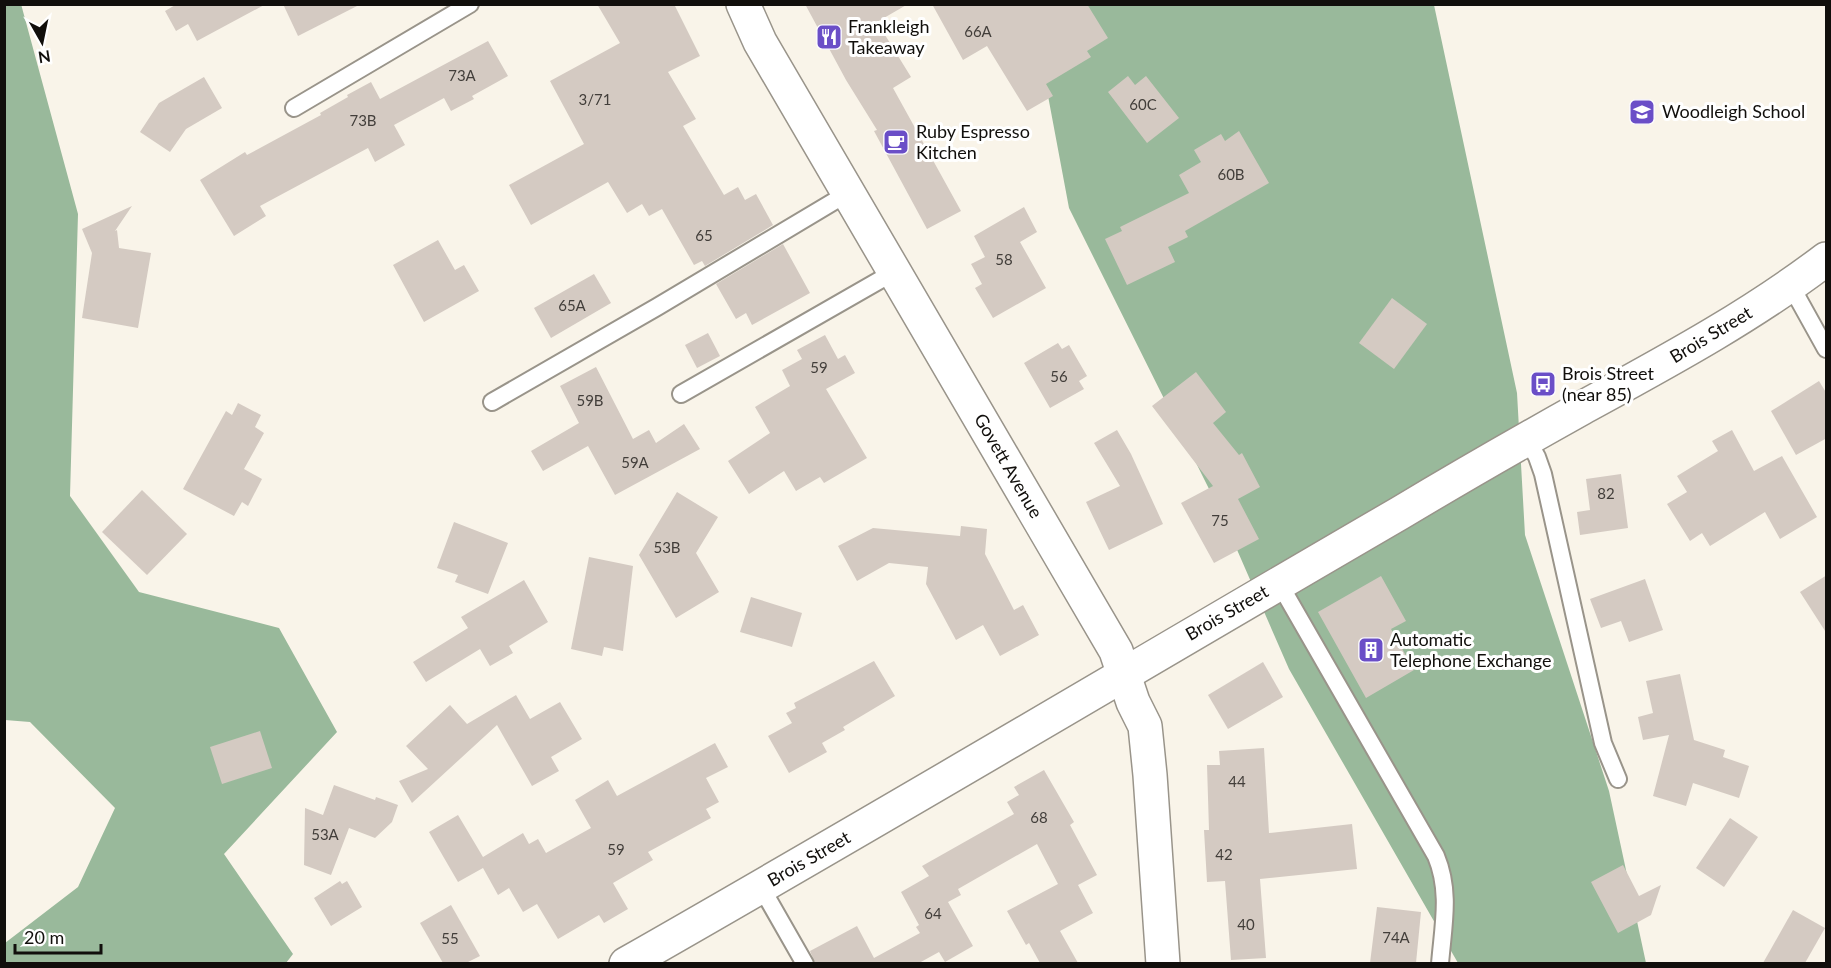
<svg xmlns="http://www.w3.org/2000/svg" width="1831" height="968" viewBox="0 0 1831 968" font-family="Lato,sans-serif">
<style>
.forest{fill:#99b99b}
.building{fill:#d4cac2}
.lines{fill:none;stroke-linecap:round;stroke-linejoin:round}
.lane-casing{stroke:#99948a;stroke-width:20}
.secondary-casing{stroke:#99948a;stroke-width:36}
.lane{stroke:#fff;stroke-width:16}
.secondary{stroke:#fff;stroke-width:33}
.labels{text-anchor:middle;stroke-width:6;stroke-linejoin:round;paint-order:stroke}
.number-label{font-size:15px;fill:#423e3a}
.poi-label{font-size:18px;fill:#110f0c;stroke:#fff;text-anchor:start}
.street-label{font-size:18px;fill:#110f0c;stroke:#fff}
</style>
<rect width="100%" height="100%" fill="#f9f4e9"/>
<g class="forest">
<path d="M21 4 78 214 70 496 139 592 279 628 337 732 224 854 293 954 286 963H5V943L78 887 115 808 30 722 5 720 4 5Z"/>
<path d="M1031 5H1434L1517 393 1525 535 1609 791 1646 963H1458L1289 669 1221 513 1069 208Z"/>
</g>
<g class="building">
<path d="M177 4H266L197 41 188 24 176 31 165 11Z"/>
<path d="M283 4H361L298 36Z"/>
<path d="M597 4H674L700 56 668 72 696 119 683 126 724 195 738 187 745 200 756 194 773 225 705 266 702 261 694 265 662 209 649 216 642 204 627 213 608 182 531 225 509 185 584 144 550 81 620 43Z"/>
<path d="M805 4H908L877 22 911 77 893 88 961 211 927 229 874 131 877 130 846 80Z"/>
<path d="M932 4H1087L1108 38 1087 51 1091 57 1046 84 1053 96 1027 111 987 46 963 60Z"/>
<path d="M488 41 508 76 472 96 474 99 451 111 444 98 394 125 405 145 375 162 368 148 260 206 266 216 234 236 200 180 245 152 247 155 321 115 320 113 348 97 347 95 371 82 380 99Z"/>
<path d="M1128 76 1135 85 1146 76 1179 118 1147 143 1108 92Z"/>
<path d="M204 77 222 108 186 129 170 152 140 132 159 103Z"/>
<path d="M1239 131 1269 183 1185 231 1188 237 1168 247 1175 262 1127 285 1105 239 1122 231 1120 227 1189 193 1179 175 1201 162 1194 150 1221 134 1225 141Z"/>
<path d="M132 206 115 231 117 230 119 248 151 253 138 328 82 318 92 253 82 229Z"/>
<path d="M1024 207 1037 232 1020 242 1046 288 993 318 975 288 982 284 971 264 985 257 974 236Z"/>
<path d="M438 240 455 270 464 265 479 291 424 322 393 265Z"/>
<path d="M783 244 810 293 752 325 746 313 736 319 716 284Z"/>
<path d="M594 274 611 303 551 338 534 308Z"/>
<path d="M1392 298 1427 324 1394 369 1359 343Z"/>
<path d="M708 333 720 356 697 368 685 345Z"/>
<path d="M825 335 838 359 845 355 855 373 826 389 867 458 824 483 820 477 796 491 784 471 749 494 728 461 770 433 755 407 790 386 782 370 802 359 797 350Z"/>
<path d="M1058 343 1062 349 1069 345 1087 376 1079 381 1084 389 1050 408 1024 363Z"/>
<path d="M596 367 633 439 649 430 656 443 684 424 700 449 615 495 588 446 543 471 531 451 579 423 560 386Z"/>
<path d="M1196 372 1226 412 1213 423 1239 455 1242 453 1260 487 1238 499 1259 539 1214 563 1181 503 1213 486 1152 406Z"/>
<path d="M1819 381 1827 394V438L1796 455 1771 411Z"/>
<path d="M238 403 261 415 255 427 264 433 244 469 262 479 248 506 242 502 234 516 183 489 226 411 232 415Z"/>
<path d="M1117 430 1131 454 1163 524 1109 550 1086 502 1120 486 1094 443Z"/>
<path d="M1732 430 1754 471 1782 456 1817 517 1780 539 1765 512 1710 546 1702 533 1690 541 1667 504 1687 492 1677 476 1718 451 1712 441Z"/>
<path d="M1621 474 1628 528 1580 535 1577 512 1590 510 1586 479Z"/>
<path d="M142 490 187 534 147 575 102 532Z"/>
<path d="M677 492 718 517 696 553 719 592 676 618 639 555Z"/>
<path d="M454 522 508 543 488 594 455 582 458 575 437 568Z"/>
<path d="M961 526 987 529 985 554 1014 610 1023 605 1039 635 1000 656 983 625 956 640 926 584 928 567 889 563 857 581 838 546 873 528 960 536Z"/>
<path d="M589 557 633 566 623 651 604 647 602 656 571 649Z"/>
<path d="M1827 575V634L1800 592Z"/>
<path d="M1381 576 1406 621 1391 629 1414 670 1366 698 1318 612Z"/>
<path d="M1645 579 1663 630 1629 642 1621 621 1601 628 1590 599Z"/>
<path d="M524 580 548 622 509 646 513 653 490 666 480 649 426 682 413 662 468 628 461 617Z"/>
<path d="M751 597 802 613 792 647 740 632Z"/>
<path d="M874 661 895 696 843 727 845 730 822 743 827 752 789 773 768 736 792 723 786 713 796 708 794 703Z"/>
<path d="M1263 662 1283 697 1228 729 1208 695Z"/>
<path d="M1680 674 1694 740 1725 750 1723 757 1749 766 1739 798 1693 783 1686 806 1653 796 1669 735 1643 740 1638 717 1653 713 1646 681Z"/>
<path d="M516 695 530 719 560 702 582 739 551 757 559 771 532 786 497 725 412 803 399 781 428 769 406 746 450 705 467 724Z"/>
<path d="M260 731 272 768 222 784 210 747Z"/>
<path d="M715 743 728 767 706 778 719 802 706 809 711 818 648 852 653 860 613 883 628 909 604 923 599 915 558 939 537 904 523 912 509 888 498 895 483 868 458 882 429 832 458 815 483 857 523 833 529 844 538 839 546 853 591 828 575 800 608 780 617 796Z"/>
<path d="M1264 748 1269 833 1352 824 1357 869 1260 879 1266 958 1231 960 1225 881 1207 882 1204 830H1209L1207 765H1220L1219 751Z"/>
<path d="M1044 770 1074 822 1070 825 1097 875 1078 885 1093 913 1060 931 1078 963H1040L1029 943 1026 945 1007 911 1058 884 1037 844 958 889 961 895 948 902 973 946 945 962 939 952 919 963H815L810 951 857 926 874 958 920 933 916 927 919 925 901 892 929 876 922 866 1014 814 1007 802 1019 795 1014 787Z"/>
<path d="M334 785 375 800 376 797 398 805 392 822 375 838 349 828 331 875 304 865 305 808 323 815Z"/>
<path d="M1730 818 1758 837 1724 887 1696 868Z"/>
<path d="M1623 865 1639 896 1661 885 1651 915 1618 933 1591 882Z"/>
<path d="M340 881 342 884 347 881 362 907 331 926 314 898Z"/>
<path d="M451 905 480 956 466 963H443L420 923Z"/>
<path d="M1377 907 1421 912 1416 963H1370Z"/>
<path d="M1793 910 1825 928 1805 963H1763Z"/>
</g>
<g class="lines">
<g class="lane-casing">
<g id="lane">
<path d="M294 108 470 4"/>
<path d="M1791 286 1826 349"/>
<path d="M681 394 894 272"/>
<path d="M492 402 657 307 848 193"/>
<path d="M1527 439 1537 457 1543 474 1603 743 1618 779"/>
<path d="M1279 583 1436 856C1451 892 1443 926 1440 964"/>
<path d="M761 887 805 964"/>
</g>
</g>
<g class="secondary-casing">
<g id="secondary">
<path d="M743 4 760 42 1116 651 1133 702 1145 726 1150 775 1163 964"/>
<path d="M626 964C886 816 1142 663 1400 513 1460 477 1521 442 1582 408 1666 362 1750 317 1826 259"/>
</g>
</g>
<use href="#lane" class="lane"/>
<use href="#secondary" class="secondary"/>
</g>
<defs>
<g id="restaurant-square" transform="scale(1.35)"><rect x="-9" y="-9" width="18" height="18" rx="4" fill="#6a4ec7" stroke="#fff"/><path d="M-5-6h1v4h1v-4h1v4h1v-4h1v5L-1.5 .5V6h-2V.5L-5-1ZM5-6V6H3V1.5H1.5Q1.5-4 5-6Z" fill="#fff"/></g>
<g id="school-square" transform="scale(1.35)"><rect x="-9" y="-9" width="18" height="18" rx="4" fill="#6a4ec7" stroke="#fff"/><path d="M0-5L7-2L0 1L-7-2ZM-4 1L0 2.5L4 1V4Q0 6-4 4Z" fill="#fff"/></g>
<g id="cafe-square" transform="scale(1.35)"><rect x="-9" y="-9" width="18" height="18" rx="4" fill="#6a4ec7" stroke="#fff"/><path d="M-5.5-4.5H6V0H3Q3 3.5 0 3.5H-2.5Q-5.5 3.5-5.5 0ZM3-3.2v2h1.7v-2ZM-6 4.5H4V6H-6Z" fill="#fff"/></g>
<g id="bus-square" transform="scale(1.35)"><rect x="-9" y="-9" width="18" height="18" rx="4" fill="#6a4ec7" stroke="#fff"/><path d="M-5-6H5V4H4V6H2V4H-2V6H-4V4H-5ZM-3.5-4V0h7V-4ZM-3.5 1.2v1.5H-2V1.2ZM2 1.2v1.5H3.5V1.2Z" fill="#fff"/></g>
<g id="building-square" transform="scale(1.35)"><rect x="-9" y="-9" width="18" height="18" rx="4" fill="#6a4ec7" stroke="#fff"/><path d="M-4-6H4V6H1V3H-1V6H-4ZM-2.5-4.3h1.7v1.8h-1.7ZM.8-4.3h1.7v1.8H.8ZM-2.5-1h1.7V.8h-1.7ZM.8-1h1.7V.8H.8Z" fill="#fff"/></g>
</defs>
<g fill-rule="evenodd">
<use href="#restaurant-square" x="829" y="37"/>
<use href="#school-square" x="1642" y="112"/>
<use href="#cafe-square" x="896" y="142"/>
<use href="#bus-square" x="1543" y="384"/>
<use href="#building-square" x="1371" y="650"/>
</g>
<g class="labels">
<g class="number-label">
<text x="978" y="37">66A</text>
<text x="462" y="81">73A</text>
<text x="595" y="105">3/71</text>
<text x="1143" y="110">60C</text>
<text x="363" y="126">73B</text>
<text x="1231" y="180">60B</text>
<text x="704" y="241">65</text>
<text x="1004" y="265">58</text>
<text x="572" y="311">65A</text>
<text x="819" y="373">59</text>
<text x="1059" y="382">56</text>
<text x="590" y="406">59B</text>
<text x="635" y="468">59A</text>
<text x="1606" y="499">82</text>
<text x="1220" y="526">75</text>
<text x="667" y="553">53B</text>
<text x="1237" y="787">44</text>
<text x="1039" y="823">68</text>
<text x="325" y="840">53A</text>
<text x="616" y="855">59</text>
<text x="1224" y="860">42</text>
<text x="933" y="919">64</text>
<text x="1246" y="930">40</text>
<text x="1396" y="943">74A</text>
<text x="450" y="944">55</text>
</g>
<g class="poi-label">
<text x="848" y="33">Frankleigh<tspan x="848" dy="21">Takeaway</tspan></text>
<text x="1662" y="118">Woodleigh School</text>
<text x="916" y="138">Ruby Espresso<tspan x="916" dy="21">Kitchen</tspan></text>
<text x="1562" y="380">Brois Street<tspan x="1562" dy="21">(near 85)</tspan></text>
<text x="1390" y="646">Automatic<tspan x="1390" dy="21">Telephone Exchange</tspan></text>
</g>
<g class="street-label">
<text transform="translate(1711 335) rotate(-31)" y="6">Brois Street</text>
<text transform="translate(1008 466) rotate(60)" y="6">Govett Avenue</text>
<text transform="translate(1227 613) rotate(-30)" y="6">Brois Street</text>
<text transform="translate(809 859) rotate(-30)" y="6">Brois Street</text>
</g>
</g>
<rect width="1831" height="968" fill="none" stroke="#110f0c" stroke-width="12"/>
<g transform="translate(42 42) rotate(171)" stroke="#ffffff" stroke-width="4.5" paint-order="stroke">
<path d="M0-4.5L10 22L0 15L-10 22Z" fill="#110f0c"/>
<text y="-9" font-size="16" font-weight="bold" text-anchor="middle" fill="#110f0c">N</text>
</g>
<path d="M15 944v9h86v-9" fill="none" stroke="#110f0c" stroke-width="3"/>
<text x="24" y="944" font-size="18" fill="#110f0c" stroke="#ffffff" stroke-width="4.5" paint-order="stroke">20 m</text>
</svg>
